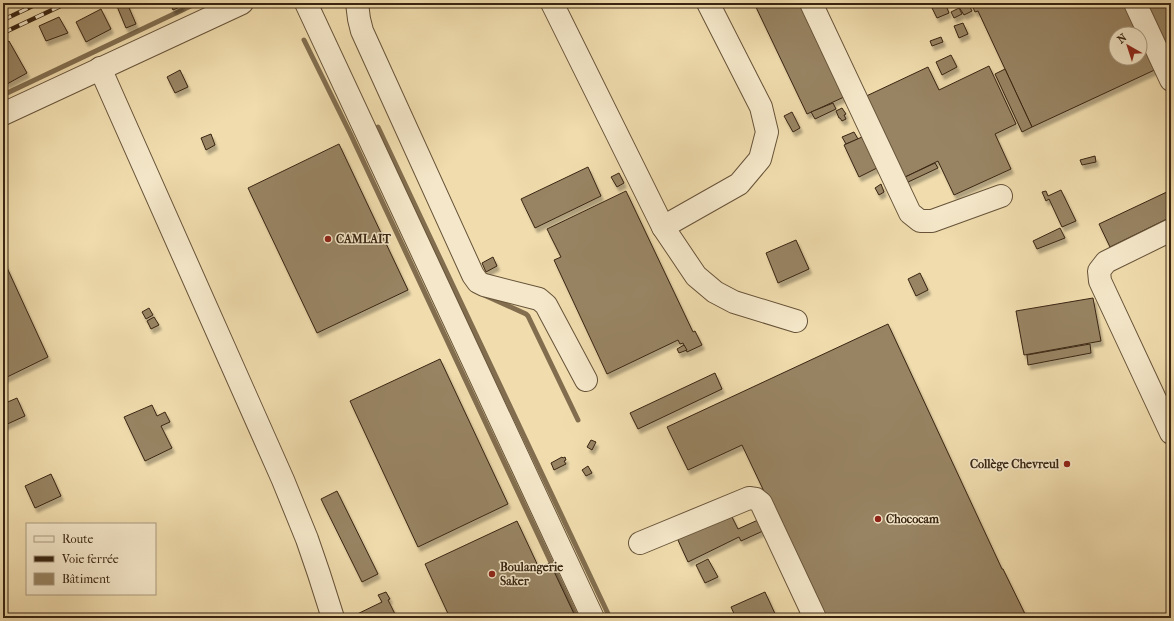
<svg xmlns="http://www.w3.org/2000/svg" width="1174" height="621" viewBox="0 0 1174 621" font-family="'IM FELL French Canon',serif">
<style>
.lines{fill:none;stroke-linecap:round;stroke-linejoin:round}
.stream{stroke:#826e4f;stroke-width:5}
.building{fill:#988463;stroke:#392512;fill-rule:evenodd;filter:url(#shadow)}
.minor-casing{stroke:#675339;stroke-width:24}
.minor{stroke:#f5e8ca;stroke-width:22}
.rail-casing{stroke:#392512;stroke-width:4.5}
.rail{stroke:#f5e8ca;stroke-width:3;stroke-dasharray:9;stroke-linecap:butt}
.poi-dot{fill:#8f2418;stroke:#f5e8ca;stroke-width:1.5}
.labels{text-anchor:middle;stroke-width:3;stroke-linejoin:round;paint-order:stroke}
.poi-label{font-size:12px;font-weight:bold;fill:#392512;stroke:#f5e8ca;text-anchor:start}
</style>
<defs>
<filter id="shadow"><feDropShadow dx="2.5" dy="4.5" stdDeviation="1" flood-color="#0004"/></filter>
</defs>
<rect width="100%" height="100%" fill="#f0dcad"/>
<filter id="stains"><feTurbulence type="fractalNoise" baseFrequency=".005" numOctaves="4"/><feColorMatrix values="0 0 0 0 .2 0 0 0 0 .09 0 0 0 0 .02 0 0 0 .5 -.17"/></filter>
<radialGradient id="worn" r=".72"><stop offset=".6" stop-color="#630" stop-opacity="0"/><stop offset="1" stop-color="#630" stop-opacity=".3"/></radialGradient>
<g class="lines">
<g class="stream">
<path d="M304 40 350 133 577 618"/>
<path d="M3 95 197 3"/>
<path d="M378 127 610 618"/>
<path d="M484 295 526 314 528 316 578 420"/>
</g>
</g>
<g class="building">
<path d="M117 3H127L136 24 126 28 116 4Z"/>
<path d="M170 3H181L182 6 173 10Z"/>
<path d="M754 3H800L844 97 807 114Z"/>
<path d="M943 3H945L949 13 937 18 932 8Z"/>
<path d="M966 3H968L972 11 964 15 959 7Z"/>
<path d="M971 3H1130L1161 67 1032 127 978 11 975 12ZM1116 34H1140V58H1116Z"/>
<path d="M1141 3H1171V68Z"/>
<path d="M1165 3H1171V16Z"/>
<path d="M959 8 962 14 954 18 951 12Z"/>
<path d="M101 9 111 29 86 42 76 22Z"/>
<path d="M59 17 68 33 46 41 39 26Z"/>
<path d="M963 23 968 34 959 38 954 26Z"/>
<path d="M941 37 943 42 932 46 930 41Z"/>
<path d="M9 41 27 73 7 84 3 77V44Z"/>
<path d="M951 55 957 67 942 75 936 62Z"/>
<path d="M989 66 1016 124 995 134 1011 169 954 195 938 161 899 180 860 99 928 67 939 90Z"/>
<path d="M1005 69 1032 127 1022 132 995 74Z"/>
<path d="M180 70 188 87 175 93 167 77Z"/>
<path d="M833 103 836 109 815 119 811 112Z"/>
<path d="M842 108 846 114 844 115 846 119 842 121 840 118H839L836 111Z"/>
<path d="M792 112 800 128 793 132 784 116Z"/>
<path d="M854 132 858 139 846 144 842 137Z"/>
<path d="M211 134 215 145 206 150 201 138Z"/>
<path d="M862 137 877 168 859 177 844 145Z"/>
<path d="M339 144 408 290 317 333 248 188Z"/>
<path d="M1095 156 1096 162 1082 165 1080 160Z"/>
<path d="M935 163 938 168 906 183 903 178Z"/>
<path d="M588 167 601 196 535 228 521 199Z"/>
<path d="M619 173 624 183 617 187 611 177Z"/>
<path d="M881 184 884 192 879 195 875 188Z"/>
<path d="M1061 190 1076 221 1062 227 1049 199 1046 201 1042 192 1046 191 1048 196Z"/>
<path d="M1171 190V217L1110 247 1099 224Z"/>
<path d="M626 191 693 332 695 331 702 345 687 352 683 343 680 344 678 340 607 374 554 260 561 257 547 229Z"/>
<path d="M1060 228 1065 238 1037 249 1033 241Z"/>
<path d="M796 240 809 269 778 283 766 253Z"/>
<path d="M493 257 497 266 486 272 482 263Z"/>
<path d="M3 259 48 357 3 379Z"/>
<path d="M920 273 928 290 916 296 908 279Z"/>
<path d="M1093 298 1101 341 1024 355 1016 311Z"/>
<path d="M149 308 153 315 146 319 142 312Z"/>
<path d="M154 317 159 325 151 329 147 321Z"/>
<path d="M888 324 1002 569H1003L1027 618H824L742 445 688 470 667 427Z"/>
<path d="M1090 344 1091 353 1028 365 1027 355Z"/>
<path d="M684 345 687 350 679 353 677 349Z"/>
<path d="M440 359 508 504 418 547 350 401Z"/>
<path d="M715 373 722 389 638 429 630 413Z"/>
<path d="M17 398 25 416 3 426V404Z"/>
<path d="M152 405 157 416 165 412 170 422 161 426 172 448 145 461 124 417Z"/>
<path d="M591 440 596 442 592 450 587 447Z"/>
<path d="M562 457 563 458 565 457 566 460 564 461 566 464 554 470 551 463Z"/>
<path d="M588 466 592 473 586 476 582 470Z"/>
<path d="M51 474 61 496 35 508 25 486Z"/>
<path d="M337 491 378 574 362 582 321 499Z"/>
<path d="M730 513 738 529 758 520 763 531 741 541 739 537 688 562 677 538Z"/>
<path d="M517 521 539 568 550 563 576 618H450L425 564Z"/>
<path d="M708 559 718 577 705 583 696 565Z"/>
<path d="M386 592 390 599 388 600 397 618H349L382 602 378 595Z"/>
<path d="M765 592 777 618H736L731 607Z"/>
</g>
<g class="lines">
<g class="minor-casing">
<g id="minor">
<path d="M306 3 593 618"/>
<path d="M357 3 359 19 362 31 473 275 478 282 484 285 539 299 546 305 586 380"/>
<path d="M552 3 663 227 696 276 715 292 734 302 796 321"/>
<path d="M811 3 910 213 920 221H932L1001 196"/>
<path d="M1135 3 1171 80"/>
<path d="M100 68 283 480 307 539 319 574 333 618"/>
<path d="M3 114 242 3"/>
<path d="M663 227 739 184 760 159 767 132 761 107 708 3"/>
<path d="M1171 230 1106 262 1099 271 1100 281 1171 433"/>
<path d="M640 543 749 498 756 499 761 503 815 618"/>
</g>
</g>
<use href="#minor" class="minor"/>
<g class="rail-casing">
<g id="rail">
<path d="M3 20 39 3"/>
<path d="M3 33 67 3"/>
</g>
</g>
<use href="#rail" class="rail"/>
</g>
<g class="poi-dot">
<circle cx="328" cy="239" r="4"/>
<circle cx="1067" cy="464" r="4"/>
<circle cx="878" cy="519" r="4"/>
<circle cx="492" cy="574" r="4"/>
</g>
<g class="labels">
<g class="poi-label">
<text x="336" y="243">CAMLAIT</text>
<text x="1059" y="468" text-anchor="end">Collège Chevreul</text>
<text x="886" y="523">Chococam</text>
<text x="500" y="571">Boulangerie<tspan x="500" dy="14">Saker</tspan></text>
</g>
</g>
<rect width="1174" height="621" fill="none" stroke="#f0dcad" stroke-width="16"/>
<rect x="4" y="4" width="1166" height="613" fill="none" stroke="#392512" stroke-width="2"/>
<rect x="8" y="8" width="1158" height="605" fill="none" stroke="#392512"/>
<rect x="26" y="523" width="130" height="72" fill="#f5e8ca" stroke="#aa9a80"/>
<rect x="34" y="536" width="20" height="6" fill="#f5e8ca" stroke="#aa9a80"/>
<text x="62" y="543" font-size="12" fill="#392512">Route</text>
<rect x="34" y="556" width="20" height="6" fill="#392512" stroke="#aa9a80"/>
<text x="62" y="563" font-size="12" fill="#392512">Voie ferrée</text>
<rect x="34" y="573" width="20" height="12" fill="#988463" stroke="#aa9a80"/>
<text x="62" y="583" font-size="12" fill="#392512">Bâtiment</text>
<g transform="translate(1128 46) rotate(321)"><circle r="19" fill="#f5e8ca" stroke="#aa9a80"/>
<path d="M0-3L7 15L0 10L-7 15Z" fill="#8f2418"/>
<text y="-6" font-size="11" font-weight="bold" text-anchor="middle" fill="#392512">N</text>
</g>
<rect width="100%" height="100%" filter="url(#stains)"/>
<rect width="100%" height="100%" fill="url(#worn)"/>
</svg>
